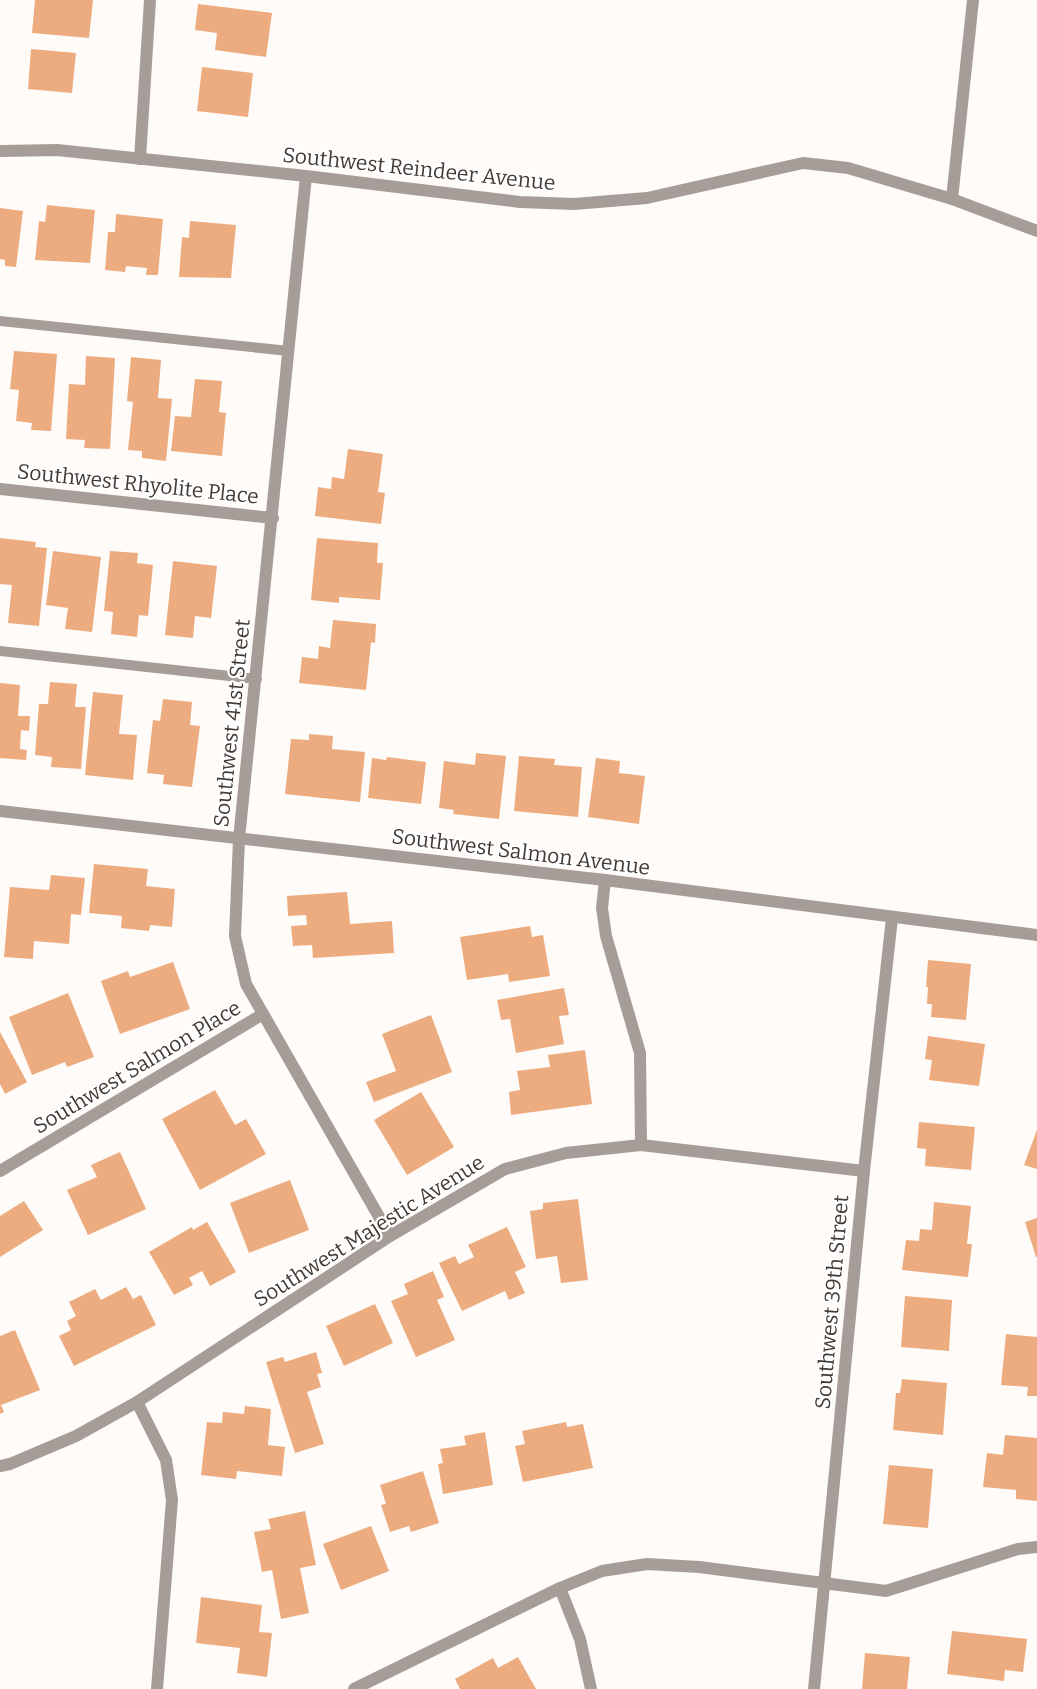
<svg xmlns="http://www.w3.org/2000/svg" width="1037" height="1689" viewBox="0 0 1037 1689" font-family="Bitter,serif">
<style>
.building{fill:#edac7f}
.lines{fill:none;stroke-linecap:round;stroke-linejoin:round}
.service{stroke:#a69d98;stroke-width:10}
.minor{stroke:#a69d98;stroke-width:12}
.labels{text-anchor:middle;stroke-width:4.5;stroke-linejoin:round;paint-order:stroke}
.street-label{font-size:21px;fill:#423a35;stroke:#fff}
</style>
<rect width="100%" height="100%" fill="#fffbf8"/>
<g class="building">
<path d="M35 0H93L89 38 32 33Z"/>
<path d="M198 4 272 13 266 57 215 50 217 33 195 30Z"/>
<path d="M31 49 76 53 72 93 28 89Z"/>
<path d="M202 67 253 73 248 117 197 111Z"/>
<path d="M47 205 95 210 90 263 35 260 39 221 45 222Z"/>
<path d="M0 208 23 211 16 267 5 266V260L0 259Z"/>
<path d="M116 214 163 219 158 275H146L147 268 126 266 125 272 105 270 108 232H115Z"/>
<path d="M190 221 236 225 231 278 179 277 182 237 189 238Z"/>
<path d="M14 351 57 354 51 431 31 430 32 423 16 421 19 390 10 389Z"/>
<path d="M86 356 115 358 110 449 84 448 85 440 66 439 69 384 85 385Z"/>
<path d="M131 357 161 360 158 398 172 399 166 461 142 458V451L128 450 133 402 127 401Z"/>
<path d="M195 379 222 381 219 412 226 413 222 456 171 451 175 416 191 417Z"/>
<path d="M348 449 383 454 378 492 385 493 381 524 315 516 318 487 331 489 332 477 344 479Z"/>
<path d="M0 538 36 542 35 547 47 548 39 626 8 623 12 585 0 584Z"/>
<path d="M317 538 378 543 377 563H383L380 600 339 597V603L311 600Z"/>
<path d="M53 551 101 557 92 632 65 629 68 608 46 605Z"/>
<path d="M110 551 138 553 137 563 153 565 148 616 139 615 137 637 111 634 113 612 104 611Z"/>
<path d="M173 561 217 566 211 618 195 616 193 638 165 635Z"/>
<path d="M333 620 376 624 375 643 371 642 366 690 299 683 302 657 318 659 319 646 330 648Z"/>
<path d="M50 682 77 684 75 707H86L81 769 51 767 52 757 35 755 39 704H48Z"/>
<path d="M0 683 20 685 18 716H30L29 731 21 730 20 749 27 750 26 760 0 758Z"/>
<path d="M93 692 123 695 119 734 137 735 133 780 85 775Z"/>
<path d="M163 699 192 702 190 725 200 726 192 787 163 784 164 775 147 773 153 720 160 721Z"/>
<path d="M309 734 333 736 332 749 365 752 360 802 285 794 291 739 309 740Z"/>
<path d="M476 753 506 756 499 819 453 814 454 810 439 808 444 761 475 765Z"/>
<path d="M519 756 555 759 554 765 582 767 578 817 514 811Z"/>
<path d="M387 757 426 762 421 804 368 798 372 758 386 760Z"/>
<path d="M596 758 620 761 619 773 645 776 639 824 588 817Z"/>
<path d="M94 864 148 869 146 886 175 889 172 927 150 925 149 931 121 928 122 916 89 913Z"/>
<path d="M51 875 85 878 81 915 71 914 69 944 34 941 33 959 4 957 10 887 49 890Z"/>
<path d="M347 892 350 924 392 921 394 953 313 958 312 945 293 946 291 926 307 925 306 915 288 916 287 896Z"/>
<path d="M530 926 532 937 543 935 550 976 509 982 508 974 467 980 460 937Z"/>
<path d="M928 960 971 964 966 1020 931 1017 932 1004H927L928 987H926Z"/>
<path d="M173 962 190 1009 120 1034 101 981 128 971 130 977Z"/>
<path d="M564 988 569 1015 559 1016 564 1044 516 1053 510 1019 501 1020 497 1000Z"/>
<path d="M68 993 94 1057 67 1067 65 1062 32 1075 9 1017Z"/>
<path d="M431 1015 452 1072 374 1102 366 1082 396 1071 382 1034Z"/>
<path d="M0 1032 27 1082 5 1094 0 1084Z"/>
<path d="M928 1036 985 1044 979 1086 929 1080 932 1060 925 1059Z"/>
<path d="M585 1050 592 1104 511 1115 509 1092 520 1090 517 1071 550 1067 548 1055Z"/>
<path d="M215 1090 235 1125 246 1119 266 1154 200 1190 162 1119Z"/>
<path d="M421 1092 454 1147 407 1175 374 1120Z"/>
<path d="M919 1122 975 1127 971 1170 925 1166 926 1149 917 1148Z"/>
<path d="M1037 1130V1169L1024 1165Z"/>
<path d="M120 1152 146 1209 88 1235 67 1190 97 1177 91 1165Z"/>
<path d="M290 1180 309 1230 249 1253 230 1203Z"/>
<path d="M578 1199 588 1280 561 1283 557 1256 536 1259 530 1211 543 1209V1203Z"/>
<path d="M24 1201 43 1230 0 1257V1216Z"/>
<path d="M934 1202 971 1206 967 1244H972L968 1277 902 1270 906 1240 919 1241 920 1229 932 1230Z"/>
<path d="M1037 1218V1257H1036L1025 1222Z"/>
<path d="M207 1222 236 1272 210 1286 202 1271 189 1278 193 1285 174 1295 149 1252 192 1227 193 1230Z"/>
<path d="M507 1227 526 1267 515 1272 525 1293 509 1300 505 1291 462 1311 439 1263 455 1256 459 1264 474 1257 468 1245Z"/>
<path d="M433 1271 444 1297 437 1300 455 1340 416 1357 391 1301 408 1294 404 1284Z"/>
<path d="M126 1287 133 1299 141 1295 156 1325 74 1366 59 1336 71 1330 67 1321 76 1316 69 1302 95 1289 101 1300Z"/>
<path d="M905 1296 952 1300 949 1351 901 1347Z"/>
<path d="M375 1304 393 1343 344 1366 326 1326Z"/>
<path d="M15 1330 40 1390 1 1405 4 1412 0 1414V1336Z"/>
<path d="M1006 1334 1037 1337V1396H1027L1028 1387 1001 1385Z"/>
<path d="M316 1352 322 1373 317 1374 321 1387 307 1392 324 1444 295 1453 266 1362 283 1357 285 1362Z"/>
<path d="M902 1379 947 1383 943 1435 893 1430 896 1393H900Z"/>
<path d="M245 1406 271 1409 268 1445 285 1447 282 1476 237 1471 236 1479 201 1475 207 1422 222 1423 223 1412 244 1414Z"/>
<path d="M566 1422 567 1427 583 1424 593 1468 523 1482 515 1446 525 1444 522 1431Z"/>
<path d="M485 1432 493 1485 443 1494 438 1464 443 1463 440 1449 466 1445 464 1436Z"/>
<path d="M1005 1435 1037 1438V1501L1016 1499V1490L983 1487 987 1453 1003 1455Z"/>
<path d="M889 1465 933 1469 928 1528 883 1524Z"/>
<path d="M423 1471 439 1523 411 1532 409 1526 390 1532 381 1505 386 1504 380 1485Z"/>
<path d="M305 1511 316 1565 300 1568 309 1613 281 1619 272 1570 262 1572 254 1532 271 1529 268 1519Z"/>
<path d="M371 1526 389 1571 341 1590 323 1544Z"/>
<path d="M201 1597 262 1605 259 1632 272 1633 267 1677 237 1673 240 1648 196 1643Z"/>
<path d="M952 1631 1027 1639 1023 1672 1005 1670 1004 1681 947 1674Z"/>
<path d="M865 1653 910 1657 907 1689H862Z"/>
<path d="M518 1657 536 1689H460L455 1679 493 1658 498 1668Z"/>
</g>
<g class="lines">
<g class="service">
<path d="M0 321 289 351"/>
<path d="M0 651 257 679"/>
</g>
<g class="minor">
<path d="M0 151 57 150 306 176 520 202 574 204 647 198 803 163 848 168 952 199 1037 231"/>
<path d="M140 159 150 0"/>
<path d="M306 176 239 839 235 936 246 984 390 1236"/>
<path d="M952 199 973 0"/>
<path d="M0 489 273 518"/>
<path d="M0 811 605 880 1037 935"/>
<path d="M605 880 602 908 606 936 640 1053 641 1145"/>
<path d="M0 1171 263 1014"/>
<path d="M137 1402 166 1460 172 1500 157 1689"/>
<path d="M0 1466 10 1464 76 1436 137 1402 390 1236 505 1169 566 1153 641 1145 864 1171"/>
<path d="M560 1588 580 1639 591 1689"/>
<path d="M354 1689 560 1588 602 1571 647 1564 699 1567 886 1591 1018 1549 1037 1547"/>
<path d="M814 1689 864 1171 892 918"/>
</g>
</g>
<g class="labels">
<g class="street-label">
<text transform="translate(419 169) rotate(6)" y="7">Southwest Reindeer Avenue</text>
<text transform="translate(138 484) rotate(6)" y="7">Southwest Rhyolite Place</text>
<text transform="translate(232 723) rotate(-84)" y="7">Southwest 41st Street</text>
<text transform="translate(521 852) rotate(7)" y="7">Southwest Salmon Avenue</text>
<text transform="translate(137 1067) rotate(-31)" y="7">Southwest Salmon Place</text>
<text transform="translate(369 1231) rotate(-32)" y="7">Southwest Majestic Avenue</text>
<text transform="translate(832 1302) rotate(-85)" y="7">Southwest 39th Street</text>
</g>
</g>
</svg>
